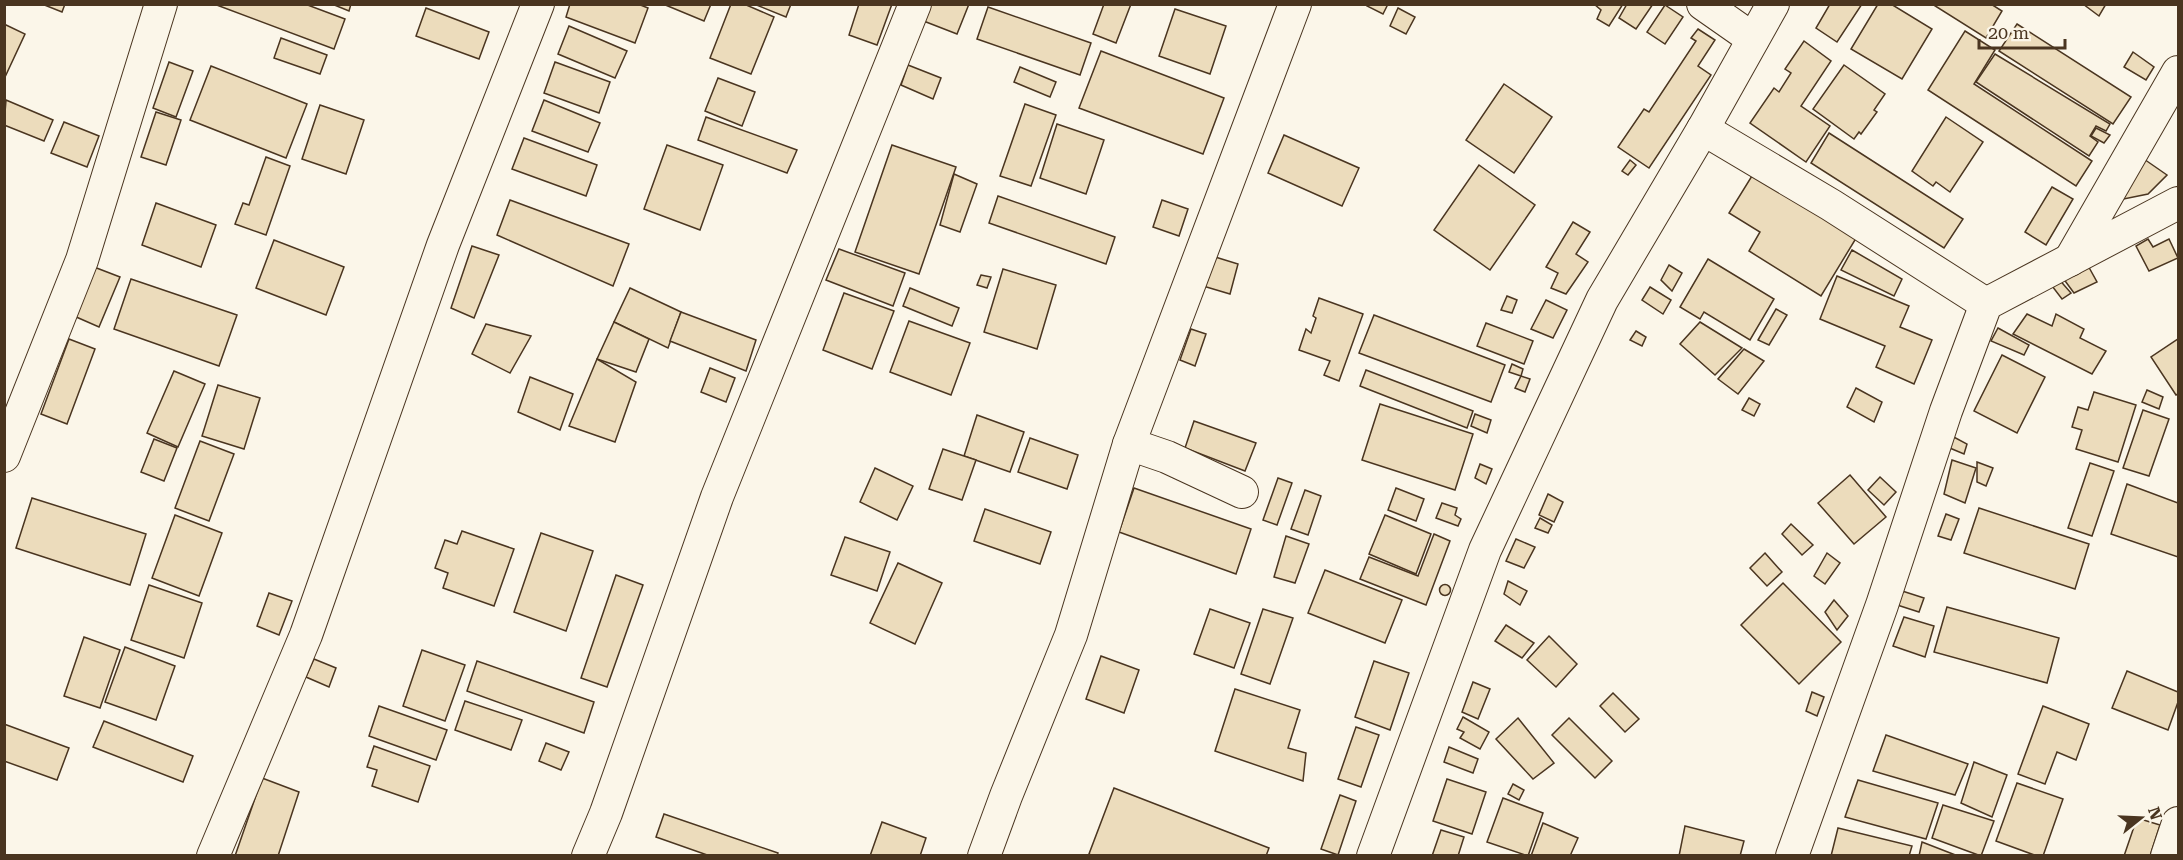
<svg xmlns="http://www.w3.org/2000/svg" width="2183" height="860" viewBox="0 0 2183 860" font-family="'Roboto Serif',serif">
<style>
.building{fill:#ecdcbc;stroke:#4a3520;stroke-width:1.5}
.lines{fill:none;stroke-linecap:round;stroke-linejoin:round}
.minor-casing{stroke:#4a3520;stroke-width:34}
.minor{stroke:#fbf6e9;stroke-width:32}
</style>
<rect width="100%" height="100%" fill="#fbf6e9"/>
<g class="building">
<path d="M42 4H65L62 12Z"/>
<path d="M214 4H305L345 19 334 49Z"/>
<path d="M332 4H351L349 11Z"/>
<path d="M570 4H638L648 8 635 43 566 17Z"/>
<path d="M663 4H711L704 21Z"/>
<path d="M731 4H744L774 17 751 74 710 58Z"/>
<path d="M754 4H791L786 17Z"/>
<path d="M859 4H892L877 45 849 35Z"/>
<path d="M927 4H969L957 34 921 20Z"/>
<path d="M1104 4H1131L1116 43 1093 34Z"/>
<path d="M1368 4H1388L1383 14 1367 6Z"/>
<path d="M1594 4H1623L1609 26 1597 19 1601 10Z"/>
<path d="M1627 4H1653L1636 29 1619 18Z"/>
<path d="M1830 4H1862L1837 42 1816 28Z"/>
<path d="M1878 4H1891L1932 29 1902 79 1851 49Z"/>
<path d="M1932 4H1991L2002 11 1986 38Z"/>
<path d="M2083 4H2106L2099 16Z"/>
<path d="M1665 5 1683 17 1665 44 1647 32Z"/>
<path d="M988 7 1091 43 1080 75 977 39Z"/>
<path d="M426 8 489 32 479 59 416 36Z"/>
<path d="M1398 8 1415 17 1406 34 1390 26Z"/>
<path d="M1175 9 1226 26 1210 74 1159 56Z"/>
<path d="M4 24 25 34 5 77H4Z"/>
<path d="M2017 24 2131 97 2113 124 1999 51Z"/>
<path d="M569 26 627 51 615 78 558 54Z"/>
<path d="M1698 29 1715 40 1698 66 1711 75 1649 168 1618 147 1644 109 1649 112 1696 41 1691 38Z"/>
<path d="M1965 31 1995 50 1974 84 2092 161 2076 186 1928 90Z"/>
<path d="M281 38 327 55 320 74 274 58Z"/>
<path d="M1804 41 1831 61 1801 106 1830 126 1806 162 1750 123 1774 88 1779 92 1791 73 1785 69Z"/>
<path d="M1101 51 1224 98 1203 154 1079 108Z"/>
<path d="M2133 52 2154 67 2146 80 2124 67Z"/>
<path d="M1995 54 2110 124 2106 131 2096 126 2090 136 2098 142 2089 156 1976 82Z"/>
<path d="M169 62 193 71 176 117 153 108Z"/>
<path d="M555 62 610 82 599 113 544 93Z"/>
<path d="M908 65 941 78 933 99 901 85Z"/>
<path d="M1844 65 1885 94 1874 110 1877 112 1861 134 1859 132 1854 139 1813 109Z"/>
<path d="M211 66 307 104 286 158 190 120Z"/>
<path d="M1020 67 1056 82 1050 97 1014 82Z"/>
<path d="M718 78 755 92 742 126 705 111Z"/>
<path d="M1504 84 1552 117 1514 173 1466 140Z"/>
<path d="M6 100 53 120 44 141 4 125Z"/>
<path d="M544 100 600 123 588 152 532 131Z"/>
<path d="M1025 104 1056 115 1031 186 1000 176Z"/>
<path d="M320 105 364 120 346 174 302 159Z"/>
<path d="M156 112 181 120 166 165 141 157Z"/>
<path d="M706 117 797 150 787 173 698 140Z"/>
<path d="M1946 117 1983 142 1950 192 1936 182 1933 186 1912 171Z"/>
<path d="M64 122 99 136 87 167 51 153Z"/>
<path d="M1057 124 1104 140 1086 194 1040 178Z"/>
<path d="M2096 128 2110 135 2104 143 2091 136Z"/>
<path d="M1829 133 1963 219 1944 248 1811 163Z"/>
<path d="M1284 135 1359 168 1342 206 1268 173Z"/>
<path d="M524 138 597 165 586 196 512 169Z"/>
<path d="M667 145 723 165 700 230 644 209Z"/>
<path d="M892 145 956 167 919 274 855 252Z"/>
<path d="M266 157 290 166 266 235 235 224 243 203 249 205Z"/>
<path d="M2141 157 2167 175 2148 194 2109 202Z"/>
<path d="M1630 160 1636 165 1628 175 1622 171Z"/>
<path d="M1479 165 1535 205 1490 270 1434 230Z"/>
<path d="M1755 171 1858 235 1821 296 1749 251 1760 232 1729 213Z"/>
<path d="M954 174 977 184 960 232 940 225Z"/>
<path d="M2052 187 2073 199 2046 245 2025 232Z"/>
<path d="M998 196 1115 237 1106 264 989 223Z"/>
<path d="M510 200 629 244 613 286 497 235Z"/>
<path d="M1162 200 1188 209 1179 236 1153 227Z"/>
<path d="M156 203 216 225 201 267 142 245Z"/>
<path d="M1573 222 1590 232 1576 254 1588 262 1566 294 1551 288 1558 273 1546 267Z"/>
<path d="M2148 239 2153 247 2169 239 2178 258 2149 271 2136 246Z"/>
<path d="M274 240 344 267 326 315 256 288Z"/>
<path d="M472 246 499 255 474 318 451 308Z"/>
<path d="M839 249 905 273 893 306 826 280Z"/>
<path d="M1852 250 1902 279 1894 296 1841 270Z"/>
<path d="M1212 256 1238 264 1230 294 1203 286Z"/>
<path d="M1708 259 1774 299 1750 340 1704 312 1700 319 1680 307Z"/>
<path d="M2086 262 2097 282 2074 293 2060 274Z"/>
<path d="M1669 265 1682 273 1672 291 1661 280Z"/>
<path d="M94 267 120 277 99 327 74 316Z"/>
<path d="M1003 269 1056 285 1037 349 984 332Z"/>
<path d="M981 275 991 277 987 288 977 285Z"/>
<path d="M1837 276 1909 306 1900 327 1932 340 1914 384 1876 367 1885 346 1820 319Z"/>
<path d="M2057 277 2071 293 2062 299 2049 282Z"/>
<path d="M131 279 237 315 219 366 114 329Z"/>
<path d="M1650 287 1671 300 1663 314 1642 300Z"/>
<path d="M630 288 681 312 668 348 614 322Z"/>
<path d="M910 288 959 308 952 326 903 306Z"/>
<path d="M844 293 894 311 872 369 823 350Z"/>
<path d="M1507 296 1517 300 1512 313 1501 310Z"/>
<path d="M1319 298 1363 314 1339 381 1324 375 1330 361 1299 350 1306 329 1311 333 1316 318 1313 316Z"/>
<path d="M1546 300 1567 310 1553 338 1531 329Z"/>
<path d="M1776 309 1787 315 1769 345 1758 340Z"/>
<path d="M681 312 756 340 746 371 670 341Z"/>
<path d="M2027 314 2052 326 2056 314 2084 329 2080 338 2106 351 2092 374 2013 334Z"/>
<path d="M1374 315 1505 365 1491 402 1359 353Z"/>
<path d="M909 321 970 343 951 395 890 372Z"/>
<path d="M614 322 649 339 636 372 597 359Z"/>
<path d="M1700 322 1742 348 1715 375 1680 344Z"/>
<path d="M1486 323 1533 341 1524 364 1477 346Z"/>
<path d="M486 324 531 336 510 373 472 354Z"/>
<path d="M1998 328 2029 345 2024 355 1991 341Z"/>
<path d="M1191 329 1206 334 1195 366 1180 360Z"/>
<path d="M1636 331 1646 337 1642 346 1630 340Z"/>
<path d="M69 339 95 349 67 424 41 414Z"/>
<path d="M2178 339V394L2176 395 2151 357Z"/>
<path d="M1744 349 1764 361 1738 394 1718 379Z"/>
<path d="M2002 355 2045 377 2017 433 1974 411Z"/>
<path d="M597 359 636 382 615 442 569 426Z"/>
<path d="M1512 364 1523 369 1521 376 1509 372Z"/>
<path d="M710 368 735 378 726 402 701 392Z"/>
<path d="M1366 370 1473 411 1467 428 1360 386Z"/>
<path d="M174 371 205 384 178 447 147 433Z"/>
<path d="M1521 376 1530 379 1525 392 1515 388Z"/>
<path d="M530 377 573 394 560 430 518 412Z"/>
<path d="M218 385 260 398 244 449 202 436Z"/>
<path d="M1856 388 1882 402 1874 422 1847 407Z"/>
<path d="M2147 390 2163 397 2159 409 2142 402Z"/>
<path d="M2094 392 2136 405 2118 462 2076 449 2082 430 2072 427 2078 407 2088 410Z"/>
<path d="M1749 398 1760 404 1754 416 1742 410Z"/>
<path d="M1380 404 1473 434 1455 490 1362 460Z"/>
<path d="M2143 410 2169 419 2149 476 2123 468Z"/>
<path d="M1475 414 1491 420 1487 433 1471 426Z"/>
<path d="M977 415 1024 432 1010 472 964 456Z"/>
<path d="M1194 421 1256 443 1245 471 1185 448Z"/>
<path d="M1950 435 1967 444 1964 454 1945 446Z"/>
<path d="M1030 438 1078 455 1067 489 1018 472Z"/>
<path d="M154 439 177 448 164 481 141 472Z"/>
<path d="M200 441 234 454 209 521 175 508Z"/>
<path d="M943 449 976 460 962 500 929 489Z"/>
<path d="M1952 460 1976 468 1965 503 1944 494Z"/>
<path d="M1977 462 1993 468 1986 486 1977 482Z"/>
<path d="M2090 463 2114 471 2092 536 2068 528Z"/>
<path d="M1480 464 1492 469 1486 484 1475 478Z"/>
<path d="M875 468 913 486 897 520 860 502Z"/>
<path d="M1850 475 1886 517 1854 544 1818 503Z"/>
<path d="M1880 477 1896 492 1884 505 1868 490Z"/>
<path d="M1278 478 1292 483 1277 525 1263 520Z"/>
<path d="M2127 484 2178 503V557L2111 534Z"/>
<path d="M1134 488 1251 529 1236 574 1119 532Z"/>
<path d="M1396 488 1424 499 1416 521 1388 510Z"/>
<path d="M1305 490 1321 496 1308 535 1291 529Z"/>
<path d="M1548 494 1563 502 1554 522 1539 515Z"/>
<path d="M32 498 146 534 130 585 16 548Z"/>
<path d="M1442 503 1457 508 1455 515 1461 519 1458 526 1436 518Z"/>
<path d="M1979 508 2089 544 2075 589 1964 553Z"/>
<path d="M985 509 1051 532 1040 564 974 541Z"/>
<path d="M1946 514 1959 519 1951 540 1938 536Z"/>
<path d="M175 515 222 533 199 596 152 578Z"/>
<path d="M1385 515 1431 534 1416 574 1369 554Z"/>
<path d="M1540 518 1552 525 1548 533 1535 528Z"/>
<path d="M1791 524 1813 545 1802 555 1782 534Z"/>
<path d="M462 531 514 549 494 606 443 588 448 573 435 568 445 540 457 544Z"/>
<path d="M541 533 593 551 566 631 514 612Z"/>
<path d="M1434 534 1450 541 1426 605 1360 579 1369 557 1418 576Z"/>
<path d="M1286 536 1309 544 1295 583 1274 577Z"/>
<path d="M845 537 890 552 877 591 831 575Z"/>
<path d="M1516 539 1535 547 1524 568 1506 561Z"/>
<path d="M1765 553 1782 572 1767 586 1750 568Z"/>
<path d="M1827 553 1840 563 1825 584 1814 576Z"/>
<path d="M898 563 942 583 915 644 870 623Z"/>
<path d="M1325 570 1402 600 1385 643 1308 613Z"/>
<path d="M616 575 643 585 607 687 581 678Z"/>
<path d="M1508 581 1527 591 1520 605 1504 594Z"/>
<path d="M1783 583 1841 642 1799 684 1741 625Z"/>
<circle cx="1445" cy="590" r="5.5"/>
<path d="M149 585 202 603 184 658 131 640Z"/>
<path d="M1896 589 1924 598 1919 612 1891 603Z"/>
<path d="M269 593 292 601 279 635 257 626Z"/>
<path d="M1834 600 1848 616 1837 630 1825 612Z"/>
<path d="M1947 607 2059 638 2047 683 1934 652Z"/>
<path d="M1210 609 1250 623 1234 668 1194 654Z"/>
<path d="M1263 609 1293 618 1270 684 1241 674Z"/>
<path d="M1904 617 1934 626 1925 657 1893 646Z"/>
<path d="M1506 625 1534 643 1522 658 1495 641Z"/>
<path d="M1549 636 1577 664 1556 687 1527 660Z"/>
<path d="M84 637 120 650 100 708 64 696Z"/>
<path d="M125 647 175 666 156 720 105 702Z"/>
<path d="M422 650 465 665 445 721 403 706Z"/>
<path d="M1101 656 1139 670 1124 713 1086 699Z"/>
<path d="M314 659 336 668 329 687 306 677Z"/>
<path d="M477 661 594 702 584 733 467 691Z"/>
<path d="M1374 661 1409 673 1390 730 1355 717Z"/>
<path d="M2127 671 2178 692V702L2168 730 2112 708Z"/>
<path d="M1473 682 1490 689 1478 719 1462 712Z"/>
<path d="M1235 689 1300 710 1288 748 1306 753 1303 781 1215 751Z"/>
<path d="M1812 692 1824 697 1817 716 1806 711Z"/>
<path d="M1613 693 1639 719 1625 732 1600 706Z"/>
<path d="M465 701 522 720 511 750 455 730Z"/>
<path d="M379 706 447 730 436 760 369 736Z"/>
<path d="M2043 706 2089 724 2076 760 2057 752 2045 784 2018 774Z"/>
<path d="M1463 717 1489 732 1480 749 1460 738 1464 732 1457 729Z"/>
<path d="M1518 718 1554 763 1533 779 1496 739Z"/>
<path d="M1569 718 1612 761 1595 778 1552 735Z"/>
<path d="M104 721 193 756 183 782 93 747Z"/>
<path d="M4 724 69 748 57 780 4 761Z"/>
<path d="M1356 727 1379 735 1361 787 1338 779Z"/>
<path d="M1886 735 1968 764 1955 795 1873 771Z"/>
<path d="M546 743 569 752 561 770 539 761Z"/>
<path d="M374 746 430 766 418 802 372 786 377 770 367 767Z"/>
<path d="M1449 747 1478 759 1473 773 1444 762Z"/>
<path d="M1974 762 2007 775 1992 817 1961 803Z"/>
<path d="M262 778 299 792 278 856H235Z"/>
<path d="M1447 779 1486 792 1472 834 1433 821Z"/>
<path d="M1858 780 1938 803 1926 839 1845 817Z"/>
<path d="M2017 783 2063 799 2043 856H2037L1996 841Z"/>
<path d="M1513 784 1524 790 1519 800 1508 794Z"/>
<path d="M1114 788 1269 848 1266 856H1093L1089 854Z"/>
<path d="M1340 795 1356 801 1338 855 1321 849Z"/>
<path d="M1503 798 1543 813 1528 856 1487 842Z"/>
<path d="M1943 805 1994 821 1981 856 1932 838Z"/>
<path d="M664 814 778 853 777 856H710L656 837Z"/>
<path d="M2137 818 2160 825 2150 856H2124Z"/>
<path d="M882 822 926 838 920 856H870Z"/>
<path d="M1543 823 1578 838 1570 856H1531Z"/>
<path d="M1685 826 1744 841 1740 856H1679Z"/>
<path d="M1838 828 1912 846 1909 856H1831Z"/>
<path d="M1441 830 1464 837 1458 856H1432Z"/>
<path d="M1922 842 1958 856H1919Z"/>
</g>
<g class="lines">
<g class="minor-casing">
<g id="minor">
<path d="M1703 4 1753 39"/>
<path d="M1703 129 1831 205 1986 304"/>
<path d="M2070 260 2178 72"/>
<path d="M4 456 82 260 161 4"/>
<path d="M1242 492 1167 457 1129 444 1295 4"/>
<path d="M213 856 306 635 443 245 538 4"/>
<path d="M588 856 606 813 717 497 915 4"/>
<path d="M984 856 1006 796 1071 635 1129 444"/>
<path d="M1373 856 1485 550 1602 300 1703 129 1773 4"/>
<path d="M1792 856 1882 605 1946 411 1986 304 2178 203"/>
<path d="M2167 856 2178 823"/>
</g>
</g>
<use href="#minor" class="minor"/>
</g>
<rect width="2183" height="860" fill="none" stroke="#4a3520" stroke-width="12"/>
<g transform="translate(2141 818) rotate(72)" stroke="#fbf6e9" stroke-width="4.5" paint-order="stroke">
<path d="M0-4.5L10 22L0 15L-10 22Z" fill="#4a3520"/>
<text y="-9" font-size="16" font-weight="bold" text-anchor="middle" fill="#4a3520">N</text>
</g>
<path d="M1979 39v9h86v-9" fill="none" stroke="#4a3520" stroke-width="3"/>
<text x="1988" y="39" font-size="18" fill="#4a3520" stroke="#fbf6e9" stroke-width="4.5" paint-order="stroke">20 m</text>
</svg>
